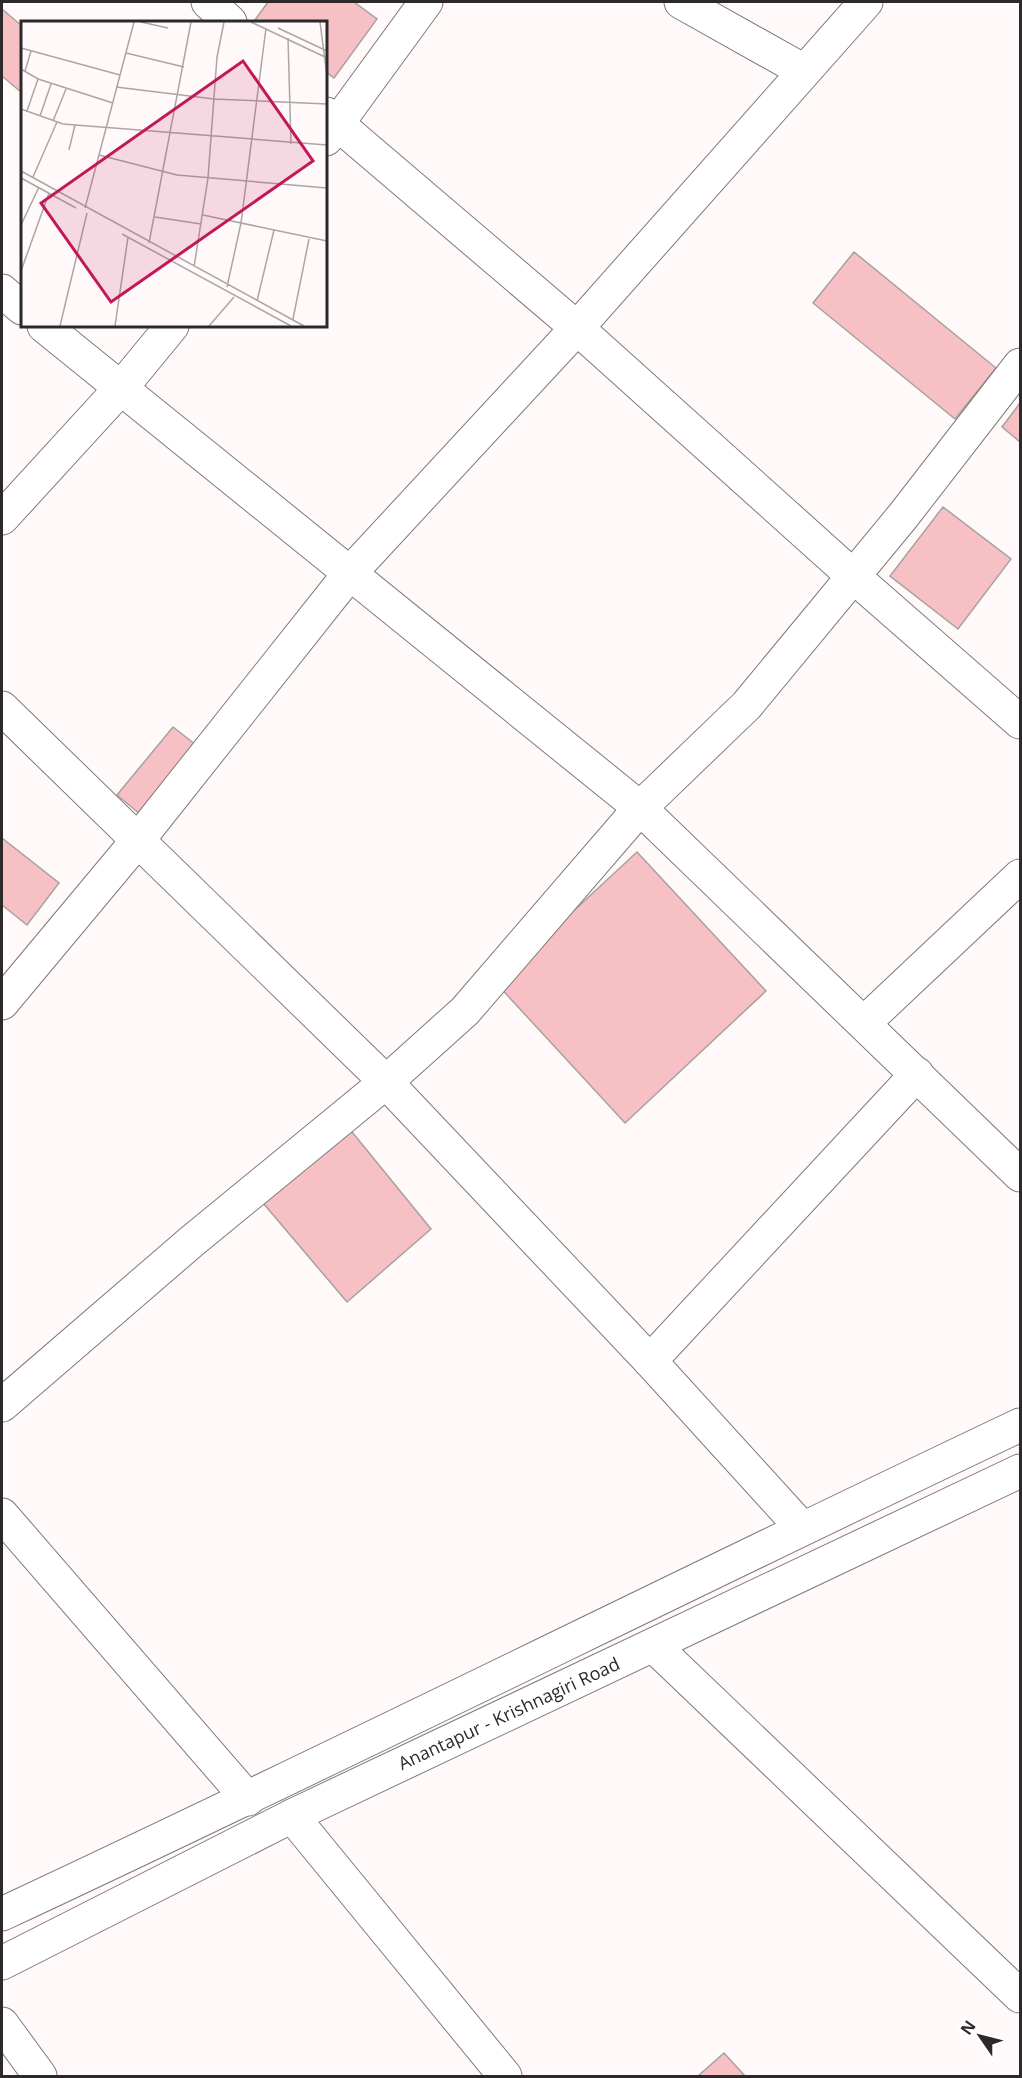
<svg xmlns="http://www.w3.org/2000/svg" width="1022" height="2078" viewBox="0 0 1022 2078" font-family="'Open Sans',sans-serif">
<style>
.building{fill:#f7c0c4;stroke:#a8a1a1;stroke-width:1.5}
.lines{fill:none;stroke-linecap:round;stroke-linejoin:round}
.minor-casing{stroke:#807a7a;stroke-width:35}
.secondary-casing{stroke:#807a7a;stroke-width:35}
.minor{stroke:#fff;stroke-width:33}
.secondary{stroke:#fff;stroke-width:33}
.labels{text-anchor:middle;stroke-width:4.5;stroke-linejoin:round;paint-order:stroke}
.street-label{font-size:18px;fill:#2c292a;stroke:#fff}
.inset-road{fill:none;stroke:#aba6a6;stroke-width:1.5}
.view{fill:#c2185b;fill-opacity:0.15;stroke:#c2185b;stroke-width:3}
.inset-edge{fill:none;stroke:#2c292a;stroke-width:3}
</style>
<rect width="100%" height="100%" fill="#fff9f9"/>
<g class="building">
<path d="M268 2H354L377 19 334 78 326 72V22H259L255 20Z"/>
<path d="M2 9 22 26V93L2 76Z"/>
<path d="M854 252 996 368 955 419 813 303Z"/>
<path d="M1020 403V442L1002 427Z"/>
<path d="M943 507 1011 559 958 629 890 576Z"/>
<path d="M173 727 214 759 158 829 117 795Z"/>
<path d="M2 838 59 883 27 925 2 905Z"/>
<path d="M637 852 766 991 625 1123 496 983Z"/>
<path d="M348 1127 431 1229 347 1302 258 1197Z"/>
<path d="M724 2053 745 2076H698Z"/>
</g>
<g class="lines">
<g class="minor-casing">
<g id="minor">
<path d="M208 2 230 22"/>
<path d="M681 2 804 71"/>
<path d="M326 114 577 328 853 576 1020 722"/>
<path d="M326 139 426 2"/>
<path d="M2 291 22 308"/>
<path d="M44 326 640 808 1020 1175"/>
<path d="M2 518 121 388 172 326"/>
<path d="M2 708 386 1082 650 1361 802 1528"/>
<path d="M2 1003 138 840 350 573 577 328 866 2"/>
<path d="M864 1023 1020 876"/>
<path d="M650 1361 917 1074"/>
<path d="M2 1405 191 1242 386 1082 465 1011 640 808 747 705 903 516 1020 365"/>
<path d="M2 1515 248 1799"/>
<path d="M654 1646 1020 1996"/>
<path d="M292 1816 505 2076"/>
<path d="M2 2024 40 2076"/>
</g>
</g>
<g class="secondary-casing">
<g id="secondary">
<path d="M2 1914C343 1755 680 1586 1020 1425"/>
<path d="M2 1963 292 1816 1020 1471"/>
</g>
</g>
<use href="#minor" class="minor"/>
<use href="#secondary" class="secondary"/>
</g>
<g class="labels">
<g class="street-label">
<text transform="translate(509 1714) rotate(-25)" y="6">Anantapur - Krishnagiri Road</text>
</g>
</g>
<g transform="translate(21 21)">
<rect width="306" height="306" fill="#fff9f9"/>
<path class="inset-road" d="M120 1 147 7M230 1 306 37M299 1 306 55M257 7 306 30M267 17 270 123M0 27 99 54M105 32 163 46M0 48 17 58 92 82M4 50 10 30M95 66 193 78 306 83M0 88 42 103 306 124M6 90 17 58M19 95 30 63M32 100 45 68M48 129 54 104M78 134 156 154 306 167M0 150 283 305M12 156 36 101M0 157 55 187M64 187 113 1M182 194 306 220M134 196 180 203M0 204 18 166M101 213 270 305M128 222 170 1M173 246 187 157 196 36 203 1M0 250 28 172M206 266 220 202 245 7M236 280 253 209M272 298 288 218M39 305 66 192M94 305 107 216M188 305 213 276"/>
<path class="view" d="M222 40 292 140 90 281 20 182Z"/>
<rect width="306" height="306" class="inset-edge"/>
</g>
<rect width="1022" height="2078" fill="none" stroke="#2c292a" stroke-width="6"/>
<g transform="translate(980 2036) rotate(305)" stroke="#ffffff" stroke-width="4.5" paint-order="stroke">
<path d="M0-4.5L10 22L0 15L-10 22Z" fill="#2c292a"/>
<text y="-9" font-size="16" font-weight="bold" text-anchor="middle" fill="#2c292a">N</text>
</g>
</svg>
